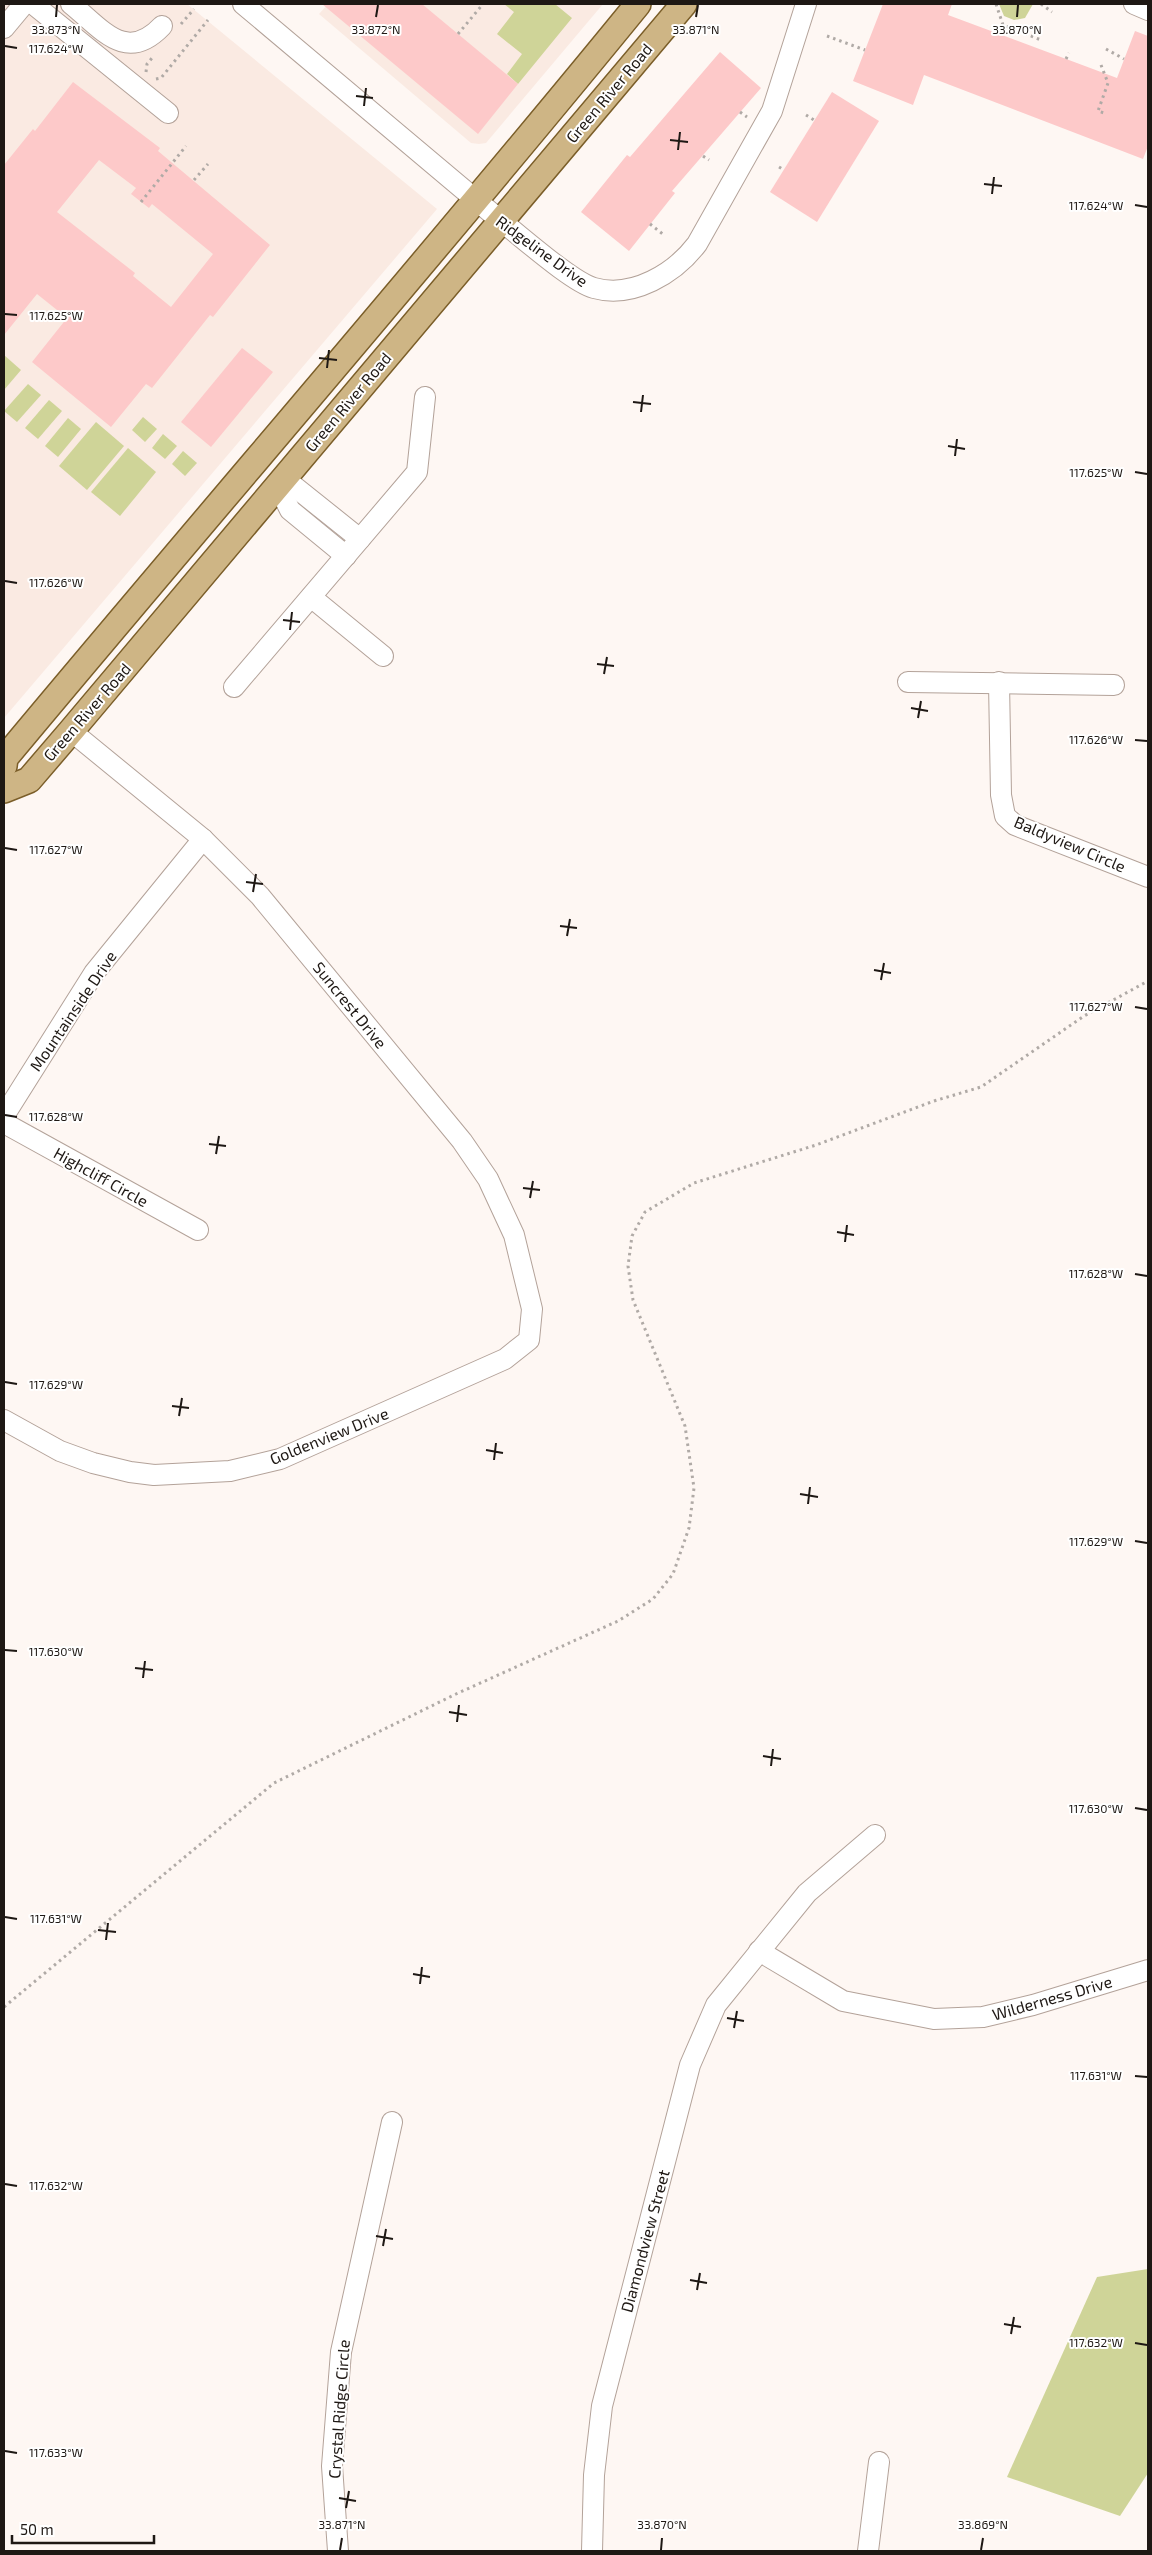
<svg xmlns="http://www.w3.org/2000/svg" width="1152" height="2555" viewBox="0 0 1152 2555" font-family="'Exo 2',sans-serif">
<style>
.built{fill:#faeae2}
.green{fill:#cfd498}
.building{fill:#fdc9c9;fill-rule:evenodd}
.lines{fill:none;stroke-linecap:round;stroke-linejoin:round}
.minor-casing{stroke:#b3a299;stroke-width:22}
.major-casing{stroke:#7b5e29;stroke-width:28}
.path{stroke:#b0aaa6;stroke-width:3;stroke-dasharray:2.5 4;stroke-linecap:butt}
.minor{stroke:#fff;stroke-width:20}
.major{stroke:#ceb585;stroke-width:25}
.ticks{fill:none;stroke:#1e1814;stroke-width:2}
.labels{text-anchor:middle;stroke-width:4;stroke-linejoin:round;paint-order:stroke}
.street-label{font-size:16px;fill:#1e1814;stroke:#fff}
.ticks-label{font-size:12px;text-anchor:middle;fill:#1e1814;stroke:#fff;stroke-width:4;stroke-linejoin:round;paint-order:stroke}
</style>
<rect width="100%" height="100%" fill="#fef7f3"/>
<g class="built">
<path d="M4 4H187L437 209 4 718Z"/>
<path d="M328 4H603L486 143 479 144 471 143 319 14Z"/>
</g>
<g class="green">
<path d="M504 4H555L572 18 518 84 507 74 522 54 497 34 514 12Z"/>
<path d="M999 4H1033L1025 18 1014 20 1004 16Z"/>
<path d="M4 355 21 370 4 390Z"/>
<path d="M28 384 41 395 17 422 4 411Z"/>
<path d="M49 400 62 411 38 439 25 428Z"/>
<path d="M143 417 157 429 145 442 132 430Z"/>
<path d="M68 418 81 429 58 457 45 446Z"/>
<path d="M96 422 124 446 87 490 59 466Z"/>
<path d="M163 434 177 446 165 459 152 448Z"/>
<path d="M128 448 156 472 120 516 91 492Z"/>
<path d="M183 451 197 463 185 476 172 464Z"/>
<path d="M1148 2269V2473L1120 2516 1007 2477 1097 2277Z"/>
</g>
<g class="building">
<path d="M322 4H422L518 84 478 134Z"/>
<path d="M883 4H952L948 15 1117 78 1135 31 1148 36V146L1143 159 924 75 913 105 853 81Z"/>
<path d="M720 52 761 88 672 191 675 193 629 251 581 212 627 155 630 157Z"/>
<path d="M73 82 160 148 158 151 270 245 213 317 210 315 152 388 146 384 111 427 32 362 67 318 37 294 4 335V165L33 129 35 131ZM99 160 136 188 131 194 149 208 152 204 213 254 171 307 133 276 135 273 57 212Z"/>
<path d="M832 92 879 121 817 222 770 192Z"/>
<path d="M242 348 273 372 211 447 181 422Z"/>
</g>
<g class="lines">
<g class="minor-casing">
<g id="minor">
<path d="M33 4 168 113"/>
<path d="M71 4C102 29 126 64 162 26"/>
<path d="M243 4 501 221C522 237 572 282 594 288 633 299 675 273 697 244L772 111 806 4"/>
<path d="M1134 4 1148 10"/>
<path d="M4 28 24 4"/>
<path d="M285 479 360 539"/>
<path d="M278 486 290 510 346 556"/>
<path d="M311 597 383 656"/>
<path d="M908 682 1114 685"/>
<path d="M999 682 1001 795 1005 816 1015 825 1148 877"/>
<path d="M234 687 417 472 425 397"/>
<path d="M4 1116 94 973 203 839"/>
<path d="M4 1123 198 1230"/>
<path d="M4 1420 60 1451 93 1463 130 1472 154 1475 230 1471 280 1459 505 1359 529 1340 532 1309 514 1235 488 1179 462 1141 260 896 203 839 71 731"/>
<path d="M759 1951 843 2001 934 2019 983 2017 1033 2005 1148 1970"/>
<path d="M338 2551 332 2466 341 2352 392 2122"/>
<path d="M592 2551 594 2475 602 2406 690 2065 716 2005 807 1893 875 1835"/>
<path d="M868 2551 879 2462"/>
</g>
</g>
<g class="major-casing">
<g id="major">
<path d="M4 766 5 758C215 506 431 258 638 4"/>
<path d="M4 790 29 780 71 731 684 4"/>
</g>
</g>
<g class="path">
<path d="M996 4 1003 25 1041 40"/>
<path d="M1041 4 1052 12"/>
<path d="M181 24 194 9"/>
<path d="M997 33 1003 25"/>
<path d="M458 34 483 4"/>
<path d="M827 36 865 50"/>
<path d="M1106 49 1124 59"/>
<path d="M1066 59 1069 53"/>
<path d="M1101 65 1108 83 1098 111 1104 113"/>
<path d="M146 72 147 64 152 58"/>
<path d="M156 79 161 78 208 20"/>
<path d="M740 112 747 117"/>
<path d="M806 115 814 120"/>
<path d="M703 156 709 160"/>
<path d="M779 167 784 170"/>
<path d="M194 180 208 164"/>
<path d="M141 202 186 146"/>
<path d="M650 224 664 235"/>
<path d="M4 2007 274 1783 456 1694 618 1621 653 1599 673 1574 689 1528 694 1488 685 1426 633 1300 628 1266 632 1236 645 1212 694 1183 816 1145 934 1101 981 1087 1084 1016 1148 981"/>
</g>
<use href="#minor" class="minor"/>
<use href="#major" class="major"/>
</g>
<path class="ticks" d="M56 17 57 5M376 17 378 5M696 17 698 5M1017 17 1018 5M5 46 17 48M356 96 373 98M364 106 366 88M670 140 688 142M678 150 680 132M984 184 1002 186M992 194 994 177M1135 205 1147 207M5 314 17 315M319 358 337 360M327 368 329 350M633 402 651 404M641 412 643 395M948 446 965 449M955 456 957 439M1135 472 1147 474M5 581 17 583M283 620 300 622M290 630 292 612M597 664 614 666M604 674 607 657M911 708 928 711M918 718 921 701M1135 740 1147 741M5 848 17 850M246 882 263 884M253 892 256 874M560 926 577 928M567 936 570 919M874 970 891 973M881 980 884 963M1135 1007 1147 1009M5 1115 17 1117M209 1144 226 1146M216 1154 219 1136M523 1188 540 1190M530 1198 533 1181M837 1232 854 1235M845 1242 847 1225M1135 1274 1147 1276M5 1382 17 1384M172 1406 189 1408M179 1416 182 1398M486 1450 503 1453M494 1460 496 1443M800 1494 818 1497M808 1504 810 1487M1135 1541 1147 1543M5 1650 17 1651M135 1668 153 1670M143 1678 145 1661M449 1712 467 1715M457 1722 459 1705M763 1756 781 1759M771 1766 773 1749M1135 1808 1147 1810M5 1917 17 1919M98 1930 116 1932M106 1940 108 1923M413 1974 430 1977M420 1984 422 1967M727 2018 744 2021M734 2028 737 2011M1135 2076 1147 2077M5 2184 17 2186M376 2236 393 2239M383 2246 386 2229M690 2280 707 2283M697 2290 700 2273M1004 2324 1021 2327M1011 2334 1014 2317M1135 2343 1147 2345M5 2451 17 2453M339 2498 356 2501M346 2508 349 2491M340 2550 342 2538M661 2550 662 2538M981 2550 983 2538"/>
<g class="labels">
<g class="street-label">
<text transform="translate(609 93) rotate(-50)" y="6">Green River Road</text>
<text transform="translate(542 251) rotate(36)" y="6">Ridgeline Drive</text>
<text transform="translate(348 402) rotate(-50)" y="6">Green River Road</text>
<text transform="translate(87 712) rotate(-49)" y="6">Green River Road</text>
<text transform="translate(1070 844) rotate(23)" y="6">Baldyview Circle</text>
<text transform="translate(350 1005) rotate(51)" y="6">Suncrest Drive</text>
<text transform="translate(73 1011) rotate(-56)" y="6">Mountainside Drive</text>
<text transform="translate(101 1177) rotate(29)" y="6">Highcliff Circle</text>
<text transform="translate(329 1436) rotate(-22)" y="6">Goldenview Drive</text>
<text transform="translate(1052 1998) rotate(-16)" y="6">Wilderness Drive</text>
<text transform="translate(645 2241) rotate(-75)" y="6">Diamondview Street</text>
<text transform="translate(339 2409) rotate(-86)" y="6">Crystal Ridge Circle</text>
</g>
</g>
<g class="ticks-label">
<text x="56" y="34">33.873°N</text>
<text x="376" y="34">33.872°N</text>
<text x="696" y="34">33.871°N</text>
<text x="1017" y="34">33.870°N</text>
<text x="56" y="53">117.624°W</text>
<text x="1096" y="210">117.624°W</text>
<text x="56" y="320">117.625°W</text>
<text x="1096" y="477">117.625°W</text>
<text x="56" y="587">117.626°W</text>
<text x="1096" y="744">117.626°W</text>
<text x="56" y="854">117.627°W</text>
<text x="1096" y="1011">117.627°W</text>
<text x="56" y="1121">117.628°W</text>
<text x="1096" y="1278">117.628°W</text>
<text x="56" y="1389">117.629°W</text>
<text x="1096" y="1546">117.629°W</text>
<text x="56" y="1656">117.630°W</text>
<text x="1096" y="1813">117.630°W</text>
<text x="56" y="1923">117.631°W</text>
<text x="1096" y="2080">117.631°W</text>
<text x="56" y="2190">117.632°W</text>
<text x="1096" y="2347">117.632°W</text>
<text x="56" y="2457">117.633°W</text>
<text x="342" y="2529">33.871°N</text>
<text x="662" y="2529">33.870°N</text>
<text x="983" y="2529">33.869°N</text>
</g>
<rect width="1152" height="2555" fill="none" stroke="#1e1814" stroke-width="10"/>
<path d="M12 2535v8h142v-8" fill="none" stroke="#1e1814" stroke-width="2.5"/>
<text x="20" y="2535" font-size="15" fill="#1e1814" stroke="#ffffff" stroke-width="4" paint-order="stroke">50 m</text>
</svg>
